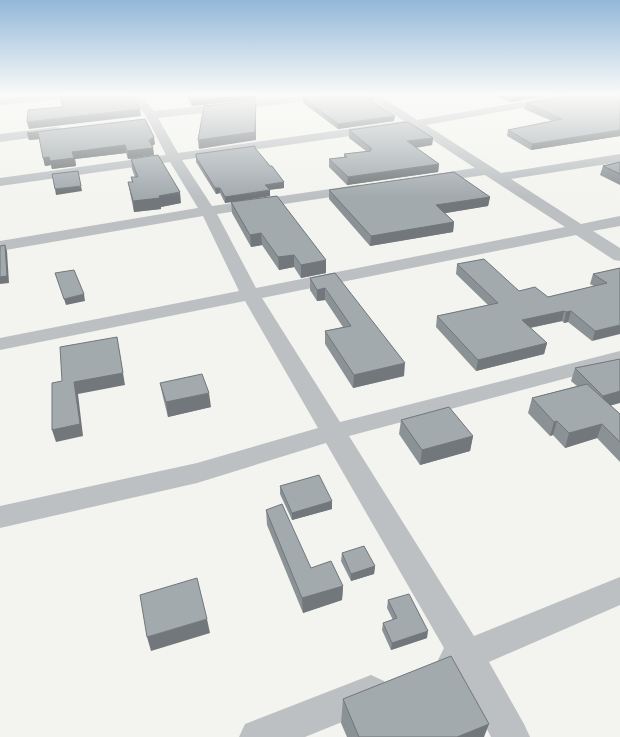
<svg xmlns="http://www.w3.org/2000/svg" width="620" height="737" viewBox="0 0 620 737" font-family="Figtree,sans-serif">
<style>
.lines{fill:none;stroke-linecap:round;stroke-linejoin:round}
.minor{fill:#bcc0c3;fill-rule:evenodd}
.wall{fill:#8b9296}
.shaded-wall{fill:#71777a}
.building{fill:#a2aaae;stroke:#71777a}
</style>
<rect width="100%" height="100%" fill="#f3f3ef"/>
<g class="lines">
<g class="minor">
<path d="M54 94H89L84 97 0 105V99Z"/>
<path d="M130 94H140L154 111 316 94H347L342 97 158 118 178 153 404 121 366 96 365 94H377L417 120 567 94H588L583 97 426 125 501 173 620 154V162L511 179 581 224 620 216V226L593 231 620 248V261L614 260 576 235 262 298 340 422 620 351V364L349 436 474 636 620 577V605L489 662 524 724 530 737H491L459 675 455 676 443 672 438 660 444 648 326 443 197 483 0 528V506L197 463 318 428 245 301 0 350V338L239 291 203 216 0 251V241L198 208 170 162 0 186V178L166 155 146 116ZM413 127 475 168 423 176 421 179 423 182 428 183 485 175 565 227 256 288 217 214 358 193 363 192 365 189 363 186 358 185 212 206 182 160Z"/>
<path d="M56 127 60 128 62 131 60 134 0 142V134Z"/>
<path d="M371 675 384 681 389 693 384 705 305 737H239L245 724Z"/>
</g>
</g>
<g class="wall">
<path d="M185 94H256V99L192 106Z"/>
<path d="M490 94H561L510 102Z"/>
<path d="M620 94V136L531 150 507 136 508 130 552 121 524 109 526 103Z"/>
<path d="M303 98 373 102 394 121 338 129 303 103Z"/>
<path d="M349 130 433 138 432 145 416 148 439 164 438 172 347 185 329 167V159L344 157V154L366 151 349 138Z"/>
<path d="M27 133 155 144 152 146 153 148 154 155 128 159 126 153 75 159 76 166 52 169 51 165 45 166 40 139 29 140Z"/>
<path d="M255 148 284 182V188L269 190 270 196 225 203 220 193 216 194 196 162V157Z"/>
<path d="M131 159 181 203 161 207V209L134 212 128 182H132L131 177H135L132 169Z"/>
<path d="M620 162V185L600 175 603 166Z"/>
<path d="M329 190 490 197 488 206 445 213 454 222 453 232 370 246 329 199Z"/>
<path d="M231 202 326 273 301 278 294 267 279 270 262 245 251 247 232 213Z"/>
<path d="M457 264 519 291 548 297 594 286 590 284 593 274 620 268 592 341 568 322 564 323 562 321 530 328 547 343 544 354 476 371 436 327 437 316 488 305 456 274Z"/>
<path d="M335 273 404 376 353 388 325 344V331L343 327 325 300 317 301 310 290V278Z"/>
<path d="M620 359 610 405 620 414V462L597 438 565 448 553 435 550 436 528 413 532 398 577 386 571 381 575 368Z"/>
<path d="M160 383 211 407 168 417 163 397Z"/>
<path d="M401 420 473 436 470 451 420 465 399 434Z"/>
<path d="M280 486 332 509 292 520 280 494Z"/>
<path d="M266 510 311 568 343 586 342 600 303 613 267 525Z"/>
<path d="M342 553 375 566 374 574 351 581 341 561Z"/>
<path d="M388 600 427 638 391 650 382 630 383 623 393 620 387 608Z"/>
<path d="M343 699 484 737H347L341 723Z"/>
</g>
<g class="shaded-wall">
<path d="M256 94V99L192 106 191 101Z"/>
<path d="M289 94H306L289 95Z"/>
<path d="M459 94H468L459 95Z"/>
<path d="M529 94H561L510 102 511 97Z"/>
<path d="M373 98V103L368 99Z"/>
<path d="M256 100V140L199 149 198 140Z"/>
<path d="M140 109 141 116 29 129 27 122Z"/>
<path d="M395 116 394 121 338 129V124Z"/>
<path d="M620 130V136L531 150 532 144Z"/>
<path d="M38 132 40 139 29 140 27 133Z"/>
<path d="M154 137 155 144 150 147 149 140Z"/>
<path d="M433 138 432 145 406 149 407 141Z"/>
<path d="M125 145 126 153 75 159 76 166 52 169 51 165 45 166 43 158 49 157 72 152Z"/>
<path d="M153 148 154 155 128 159 127 151Z"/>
<path d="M439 164 438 172 347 185 348 177Z"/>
<path d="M284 182V188L266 190 265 185Z"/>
<path d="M81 186 82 191 56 195 55 189Z"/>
<path d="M215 188H220V193L216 194Z"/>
<path d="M270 190V196L225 203V197Z"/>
<path d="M180 192 181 203 161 207V209L134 212 133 201Z"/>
<path d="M490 197 488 206 434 215 436 205Z"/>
<path d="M454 222 453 232 370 246 371 236Z"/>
<path d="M261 233 262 245 251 247 250 235Z"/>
<path d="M5 245 7 251 9 283 0 284V277Z"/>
<path d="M294 255V267L279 270 278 257Z"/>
<path d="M326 260V273L301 278V265Z"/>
<path d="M325 288V300L317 301V290Z"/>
<path d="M84 294 85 301 66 305 64 299Z"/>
<path d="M564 311 562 321 519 330 522 320Z"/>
<path d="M571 311 568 322 564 323 566 312Z"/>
<path d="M620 325V334L592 341 595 331Z"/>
<path d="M117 337 125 385 78 394 83 436 56 442 52 430 74 382Z"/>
<path d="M547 343 544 354 476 371 478 360Z"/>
<path d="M405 363 404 376 353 388 354 375Z"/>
<path d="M620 391V403L598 409 603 396Z"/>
<path d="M209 393 211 407 168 417 166 402Z"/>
<path d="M557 421 553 435 550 436 554 422Z"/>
<path d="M602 424 597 438 565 448 569 433Z"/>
<path d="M473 436 470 451 420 465 422 450Z"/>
<path d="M332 501V509L292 520V513Z"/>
<path d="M375 566 374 574 351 581V574Z"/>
<path d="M343 586 342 600 303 613 302 598Z"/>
<path d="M207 619 210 633 151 651 147 637Z"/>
<path d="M428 631 427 638 391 650 392 643Z"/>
<path d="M489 724 484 737H457Z"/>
</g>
<g class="building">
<path d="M59 94H131L140 109 27 122 28 110 63 107Z"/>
<path d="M187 94H256L191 101Z"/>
<path d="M342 94H366L373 98 368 99 395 116 338 124 303 98Z"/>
<path d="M504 94H529L511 97Z"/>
<path d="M580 94H620V130L532 144 508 130 562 119 526 103Z"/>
<path d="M256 100 255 132 198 140 204 106Z"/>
<path d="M145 119 154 137 149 140 153 148 127 151 125 145 72 152 74 158 50 161 49 157 43 158 38 132 27 133Z"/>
<path d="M408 122 433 138 407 141 439 164 348 177 329 159 347 157 344 154 371 151 369 149H372L349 130Z"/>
<path d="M255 146V148L270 166H272L284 182 265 185 270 190 225 197 220 188H215L196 157V154Z"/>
<path d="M158 155 180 192 159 196 160 198 133 201 128 182H133L131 177H138L131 159Z"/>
<path d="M620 162V174L603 166Z"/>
<path d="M78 171 81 186 55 189 52 174Z"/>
<path d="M454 172 490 197 436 205 454 222 371 236 329 190Z"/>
<path d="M277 196 326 260 301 265 294 255 278 257 261 233 250 235 231 202Z"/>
<path d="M5 245 7 276 0 277V246Z"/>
<path d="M484 259 519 291 535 287 548 297 607 283 593 274 620 268V325L595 331 571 311 566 312 564 311 522 320 547 343 478 360 437 316 498 303 457 264Z"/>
<path d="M74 270 84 294 64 299 55 273Z"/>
<path d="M335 273 405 363 354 375 325 331 351 326 325 288 317 290 310 278Z"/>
<path d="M117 337 123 373 74 382 80 424 52 430V383L62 381 60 347Z"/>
<path d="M620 359V391L603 396 575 368Z"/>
<path d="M202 374 209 393 166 402 160 383Z"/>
<path d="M587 384 620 414V442L602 424 569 433 557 421 554 422 532 398Z"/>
<path d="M449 407 473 436 422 450 401 420Z"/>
<path d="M319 475 332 501 292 513 280 486Z"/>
<path d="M282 504 311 568 331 561 343 586 302 598 266 510Z"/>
<path d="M364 546 375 566 351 574 342 553Z"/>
<path d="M197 578 207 619 147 637 140 595Z"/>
<path d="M409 594 428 631 392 643 383 623 397 618 388 600Z"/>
<path d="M451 656 489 724 457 737H359L343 699Z"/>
</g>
<linearGradient id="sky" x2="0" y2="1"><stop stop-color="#93b8d9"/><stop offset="0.48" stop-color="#fafaf8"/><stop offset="1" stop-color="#fafaf8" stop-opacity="0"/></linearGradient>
<rect width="620" height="197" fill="url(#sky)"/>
</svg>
